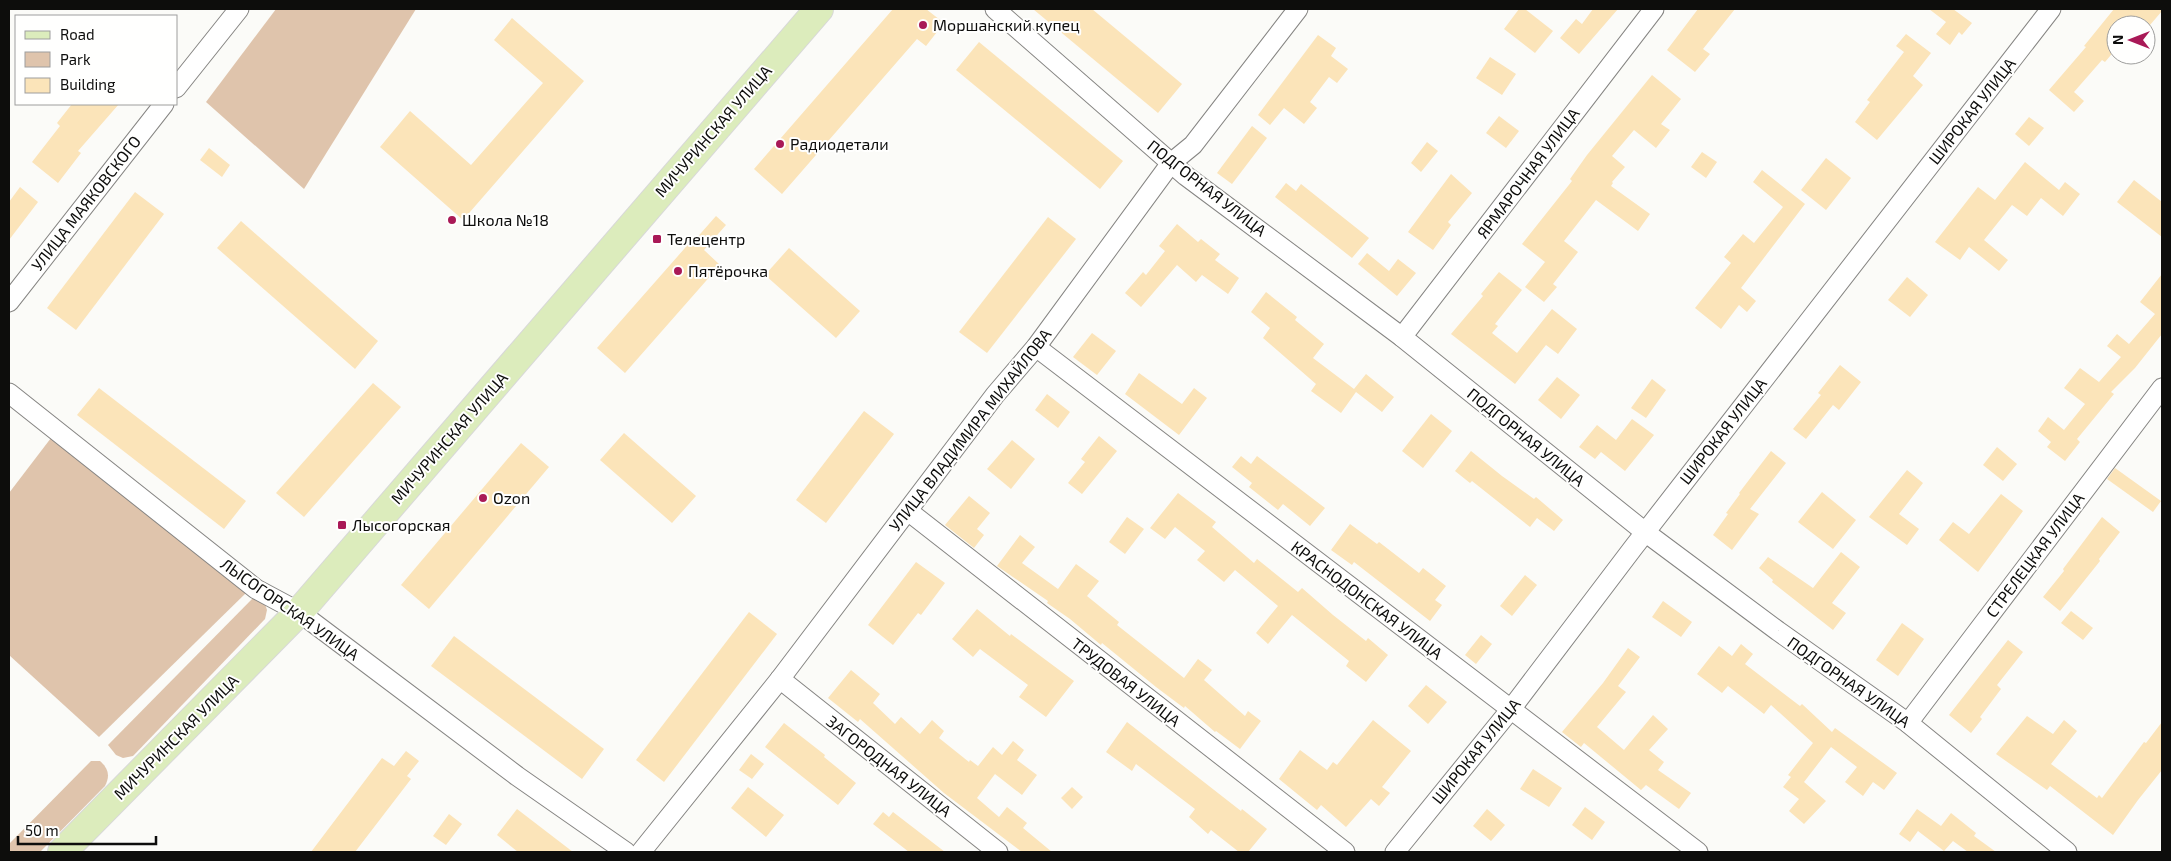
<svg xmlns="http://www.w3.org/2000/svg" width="2171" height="861" viewBox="0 0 2171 861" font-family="'Exo 2',sans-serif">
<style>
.green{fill:#dfc4ac}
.building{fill:#fbe4b9}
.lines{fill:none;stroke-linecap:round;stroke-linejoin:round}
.street-casing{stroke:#868583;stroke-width:21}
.primary-casing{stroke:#d8d8d8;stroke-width:30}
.street{stroke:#fff;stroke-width:19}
.primary{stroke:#dcecbc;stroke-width:28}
.poi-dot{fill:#a91957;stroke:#fffffe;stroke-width:2}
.labels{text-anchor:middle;stroke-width:4;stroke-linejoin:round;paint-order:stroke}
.poi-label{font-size:16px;fill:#0d0d0c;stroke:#fffffe;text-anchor:start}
.street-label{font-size:16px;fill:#0d0d0c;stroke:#fffffe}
</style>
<rect width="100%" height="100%" fill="#fbfbf8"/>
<g class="green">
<path d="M276 9H416L304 189 206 102Z"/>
<path d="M51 438 248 591 99 737 9 655V493Z"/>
<path d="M254 597 264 601 267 610 265 619 133 756 123 758 116 755 108 745Z"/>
<path d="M91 761H100C109 769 110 776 105 786L40 852H9V844Z"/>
</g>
<g class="building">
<path d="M893 9H926L944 23 926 46 917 39 782 194 754 169Z"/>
<path d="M1033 9H1092L1182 84 1158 113Z"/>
<path d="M1519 9H1525L1553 31 1535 53 1504 29Z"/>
<path d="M1593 9H1618L1579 54 1560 38 1576 19 1582 24Z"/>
<path d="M1698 9H1735L1703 49 1710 54 1695 72 1667 50Z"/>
<path d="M1929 9H1953L1972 23 1962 35 1959 32 1950 45 1936 34 1946 22Z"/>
<path d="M2114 9H2162V11L2150 25H2116V49L2105 62 2102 60 2074 92 2084 101 2074 112 2049 90 2086 47 2084 46Z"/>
<path d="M512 18 584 81 463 220 380 147 410 111 471 165 543 83 494 40Z"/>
<path d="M1906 34 1931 53 1913 76 1923 85 1877 140 1855 122 1870 102 1867 100 1904 52 1896 46Z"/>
<path d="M1318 35 1336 48 1331 56 1348 69 1337 83 1329 77 1310 102 1317 108 1304 124 1284 108 1270 125 1258 115Z"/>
<path d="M979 42 1123 161 1100 189 956 70Z"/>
<path d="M1490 57 1516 74 1502 95 1476 78Z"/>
<path d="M1652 75 1681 99 1661 124 1670 130 1656 148 1634 130 1612 156 1625 167 1612 182 1613 183 1611 186 1650 214 1638 231 1596 200 1564 241 1578 252 1553 284 1557 287 1544 302 1525 287 1545 262 1522 244 1572 181 1570 179 1587 155Z"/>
<path d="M72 104H119L78 151 81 153 58 183 32 162 60 126 57 123Z"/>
<path d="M1499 116 1519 131 1506 148 1486 133Z"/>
<path d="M2029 117 2044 128 2029 146 2015 134Z"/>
<path d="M1252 126 1267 138 1232 184 1217 173Z"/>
<path d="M1427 142 1438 151 1421 172 1411 163Z"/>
<path d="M209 148 230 165 222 177 200 160Z"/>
<path d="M1702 152 1717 162 1706 178 1691 167Z"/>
<path d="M1826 158 1851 178 1826 210 1801 190Z"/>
<path d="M2025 162 2059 190 2065 182 2080 194 2063 216 2041 198 2027 216 2012 205 1984 240 2008 260 1999 271 1969 247 1960 260 1935 242 1978 187 1995 200Z"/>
<path d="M1762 170 1805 204 1741 288 1756 301 1747 312 1739 305 1721 329 1695 308 1731 263 1724 257 1743 234 1754 243 1783 207 1753 182Z"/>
<path d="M1451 174 1472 193 1448 222 1451 225 1433 250 1408 232Z"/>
<path d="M2134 180 2162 202V237L2117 202Z"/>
<path d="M1286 183 1296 191 1301 184 1369 238 1352 258 1275 197Z"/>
<path d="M20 187 38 202 9 240V202Z"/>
<path d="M135 192 164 214 76 330 47 308Z"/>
<path d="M716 216 726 225 704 250 720 265 625 373 597 348 692 240 694 241Z"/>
<path d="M1048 217 1076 239 987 353 959 332Z"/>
<path d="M241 221 378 341 355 369 217 248Z"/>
<path d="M1177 224 1198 242 1201 239 1220 254 1215 260 1239 278 1228 294 1202 275 1196 282 1177 265 1141 307 1125 293 1143 272 1146 275 1165 251 1159 246Z"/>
<path d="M789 248 860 311 836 338 765 275Z"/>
<path d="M1367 253 1389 271 1398 259 1416 273 1397 296 1358 264Z"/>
<path d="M1499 272 1522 290 1495 324 1498 326 1492 333 1517 353 1552 309 1577 329 1558 354 1546 345 1515 384 1451 334 1483 296 1481 294Z"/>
<path d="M2162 274V334L2135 368 2111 392 2114 394 2077 439 2080 442 2065 461 2047 447 2051 442 2038 431 2048 417 2064 430 2085 404 2064 388 2080 368 2099 382 2121 357 2107 346 2117 334 2129 344 2155 314 2140 302Z"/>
<path d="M1907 277 1928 295 1910 317 1888 300Z"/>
<path d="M1266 292 1297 317 1295 320 1324 344 1313 358 1354 389 1366 374 1394 397 1382 412 1356 392 1341 413 1311 391 1316 384 1263 338 1270 328 1251 312Z"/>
<path d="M1092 333 1116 351 1097 375 1073 357Z"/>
<path d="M1840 365 1861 382 1839 410 1833 405 1806 439 1793 429 1821 395 1818 393Z"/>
<path d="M1139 373 1182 404 1194 388 1207 398 1179 435 1125 394Z"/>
<path d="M1557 377 1580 395 1561 419 1538 400Z"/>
<path d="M1652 379 1666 390 1646 418 1631 408Z"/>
<path d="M373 383 401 407 304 517 276 493Z"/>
<path d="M99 388 246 501 224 529 77 415Z"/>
<path d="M1047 394 1070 412 1058 428 1035 410Z"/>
<path d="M864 411 894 434 826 523 796 500Z"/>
<path d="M1431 414 1452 431 1423 468 1402 451Z"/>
<path d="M1632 419 1654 435 1625 471 1601 452 1595 459 1579 447 1597 425 1616 440Z"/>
<path d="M624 433 696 496 672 523 600 460Z"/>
<path d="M1099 436 1117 451 1082 494 1068 483 1085 462 1081 459Z"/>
<path d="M1012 440 1035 459 1011 489 987 469Z"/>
<path d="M521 443 549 467 429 609 401 585Z"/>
<path d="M1997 447 2017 464 2003 481 1983 465Z"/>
<path d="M1471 451 1502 476 1534 499 1536 497 1563 520 1554 531 1537 518 1530 527 1472 481 1470 483 1455 471Z"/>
<path d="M1771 451 1786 463 1750 509 1759 514 1732 550 1713 535 1728 514 1726 513 1740 494 1739 493Z"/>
<path d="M1241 456 1251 464 1257 456 1325 508 1310 526 1283 504 1278 510 1249 487 1252 483 1232 467Z"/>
<path d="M2115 468 2161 501 2153 512 2107 479Z"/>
<path d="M1907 470 1923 483 1899 514 1919 529 1907 545 1869 517Z"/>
<path d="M1822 492 1856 520 1833 549 1798 522Z"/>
<path d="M1178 493 1216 522 1212 527 1254 563 1257 559 1298 592 1302 588 1333 615 1366 641 1368 638 1388 655 1366 682 1346 666 1349 661 1292 615 1268 644 1256 633 1278 606 1235 570 1224 582 1197 560 1205 551 1175 527 1165 539 1150 528Z"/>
<path d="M2001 494 2023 511 1978 572 1939 540 1953 522 1969 534Z"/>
<path d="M969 496 990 513 977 529 984 535 974 548 945 525Z"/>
<path d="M1127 517 1144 529 1125 554 1109 542Z"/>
<path d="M2102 517 2120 532 2099 559 2100 561 2060 611 2043 597 2064 571 2063 569Z"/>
<path d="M1350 524 1377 544 1379 542 1419 573 1423 568 1446 586 1435 600 1442 605 1430 621 1354 562 1352 565 1331 550Z"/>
<path d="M1020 535 1035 547 1022 563 1058 589 1076 564 1099 581 1087 596 1119 622 1117 625 1184 678 1198 659 1212 670 1204 680 1245 716 1248 711 1261 721 1240 749 1216 731 1215 732 1185 706 1184 708 1156 687 1102 643 1101 645 1070 619 1047 603 1048 601 997 566Z"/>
<path d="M1841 552 1860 567 1832 603 1846 613 1833 630 1772 582 1773 580 1759 568 1768 557 1813 588Z"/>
<path d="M916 562 945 583 921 615 918 613 893 645 868 625Z"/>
<path d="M1525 575 1537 585 1512 616 1500 606Z"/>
<path d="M1663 601 1692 622 1681 637 1652 617Z"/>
<path d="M977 609 1010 636 1011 634 1074 681 1046 717 1019 697 1028 685 980 649 973 657 952 639Z"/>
<path d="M2071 611 2093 628 2083 640 2061 623Z"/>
<path d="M749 612 777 634 664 782 636 760Z"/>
<path d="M1902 623 1924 639 1898 676 1876 660Z"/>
<path d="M1481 635 1492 644 1476 664 1465 655Z"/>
<path d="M454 636 604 749 582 779 431 666Z"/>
<path d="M2008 640 2023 652 1997 685 2001 689 1980 717 1982 719 1971 733 1949 715Z"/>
<path d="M1741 644 1753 654 1745 664 1800 706 1802 704 1832 732 1835 728 1897 773 1884 790 1873 782 1863 796 1845 782 1857 767 1831 747 1804 782 1826 801 1804 824 1789 811 1799 799 1783 787 1791 777 1788 775 1813 743 1771 705 1764 714 1728 686 1722 693 1697 674 1719 646 1732 656Z"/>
<path d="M1628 648 1640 657 1618 686 1626 692 1597 727 1624 750 1653 715 1668 729 1649 750 1664 762 1658 770 1691 793 1679 809 1646 785 1641 790 1584 743 1581 747 1562 732 1603 683Z"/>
<path d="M851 670 880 694 873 703 895 724 901 717 920 734 932 720 944 731 939 738 969 762 970 760 978 766 993 747 1002 755 1013 741 1024 750 1017 760 1037 775 1022 795 995 774 977 798 999 817 1007 807 1027 823 1023 828 1052 852H1022L944 793 860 719 858 722 828 698Z"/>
<path d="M1426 685 1447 702 1428 724 1408 706Z"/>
<path d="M2027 716 2053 734 2064 720 2077 731 2051 764 2097 798 2099 795 2102 798 2144 742 2146 743 2162 722V770L2138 800 2113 835 2050 786 2047 790 1996 754Z"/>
<path d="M1373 720 1411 751 1382 787 1390 793 1379 806 1371 799 1346 827 1321 805 1317 810 1279 779 1300 750 1327 770 1333 762 1337 765Z"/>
<path d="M1127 722 1241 811 1242 809 1267 829 1248 852H1239L1211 830 1208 834 1189 817 1195 809 1136 764 1132 771 1106 752Z"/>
<path d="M784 723 825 755 824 757 856 783 838 805 765 747Z"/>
<path d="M406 751 419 761 407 776 411 779 355 852H311L382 758 394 766Z"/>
<path d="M751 754 764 764 752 779 739 770Z"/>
<path d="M1533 769 1562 788 1549 807 1520 789Z"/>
<path d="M748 787 784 815 766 837 731 808Z"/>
<path d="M1072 787 1083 797 1072 809 1061 798Z"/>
<path d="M1585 807 1605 822 1592 840 1572 825Z"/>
<path d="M517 809 573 852H518L497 835Z"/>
<path d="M1487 809 1505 825 1491 841 1473 826Z"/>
<path d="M1917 809 1941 826 1951 813 1976 833 1974 836 1996 852H1968L1953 841 1944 851 1918 831 1910 842 1899 834Z"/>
<path d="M883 812 889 817 893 812 945 852H909L873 824Z"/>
<path d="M449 814 462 824 446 845 433 836Z"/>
</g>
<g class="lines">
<g class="street-casing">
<g id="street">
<path d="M995 9 1186 176 1402 337 1645 532 1778 631 1908 723 2067 852"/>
<path d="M176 88 239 9"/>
<path d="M9 302 164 104"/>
<path d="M1402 337 1654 9"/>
<path d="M1036 347 1698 852"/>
<path d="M9 393 256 589 299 612 517 776 626 852"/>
<path d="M908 511 1345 852"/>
<path d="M780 679 998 852"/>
<path d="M1908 723 2162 388"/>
<path d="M641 852 780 679 995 395 1036 347 1171 163 1193 145 1298 9"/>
<path d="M1395 852 1511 709 1633 548 2051 9"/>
</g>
</g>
<g class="primary-casing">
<path id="primary" d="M62 852 299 612 819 9"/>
</g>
<use href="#street" class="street"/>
<use href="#primary" class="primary"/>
</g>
<g class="poi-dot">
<circle cx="923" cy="25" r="5"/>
<circle cx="780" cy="144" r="5"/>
<circle cx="452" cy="220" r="5"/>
<rect x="652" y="234" width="10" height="10" rx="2.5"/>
<circle cx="678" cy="271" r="5"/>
<circle cx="483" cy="498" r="5"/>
<rect x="337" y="520" width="10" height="10" rx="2.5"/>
</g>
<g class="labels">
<g class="poi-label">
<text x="933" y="31">Моршанский купец</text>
<text x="790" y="150">Радиодетали</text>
<text x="462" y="226">Школа №18</text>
<text x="667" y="245">Телецентр</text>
<text x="688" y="277">Пятёрочка</text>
<text x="493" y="504">Ozon</text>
<text x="352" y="531">Лысогорская</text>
</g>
<g class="street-label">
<text transform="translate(1972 111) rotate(-52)" y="6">ШИРОКАЯ УЛИЦА</text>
<text transform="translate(713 131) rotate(-49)" y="6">МИЧУРИНСКАЯ УЛИЦА</text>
<text transform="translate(1528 173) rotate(-53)" y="6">ЯРМАРОЧНАЯ УЛИЦА</text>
<text transform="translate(1207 188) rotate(38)" y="6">ПОДГОРНАЯ УЛИЦА</text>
<text transform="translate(86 203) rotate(-52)" y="6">УЛИЦА МАЯКОВСКОГО</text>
<text transform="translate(970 430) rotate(-52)" y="6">УЛИЦА ВЛАДИМИРА МИХАЙЛОВА</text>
<text transform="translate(1723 431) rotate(-52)" y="6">ШИРОКАЯ УЛИЦА</text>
<text transform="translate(1526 437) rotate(39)" y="6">ПОДГОРНАЯ УЛИЦА</text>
<text transform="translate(449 438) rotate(-49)" y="6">МИЧУРИНСКАЯ УЛИЦА</text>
<text transform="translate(2035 555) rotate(-53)" y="6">СТРЕЛЕЦКАЯ УЛИЦА</text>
<text transform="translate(1367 600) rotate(37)" y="6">КРАСНОДОНСКАЯ УЛИЦА</text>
<text transform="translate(290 609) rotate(35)" y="6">ЛЫСОГОРСКАЯ УЛИЦА</text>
<text transform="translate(1126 682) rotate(38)" y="6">ТРУДОВАЯ УЛИЦА</text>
<text transform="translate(1849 682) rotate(35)" y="6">ПОДГОРНАЯ УЛИЦА</text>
<text transform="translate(176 737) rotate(-45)" y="6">МИЧУРИНСКАЯ УЛИЦА</text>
<text transform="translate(1476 751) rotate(-51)" y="6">ШИРОКАЯ УЛИЦА</text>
<text transform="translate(889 766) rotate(38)" y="6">ЗАГОРОДНАЯ УЛИЦА</text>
</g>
</g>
<rect width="2171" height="861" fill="none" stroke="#0d0d0c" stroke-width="20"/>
<rect x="15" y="15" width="162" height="90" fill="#fffffe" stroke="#9e9e9d"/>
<rect x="25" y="31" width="25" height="8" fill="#dcecbc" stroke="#9e9e9d"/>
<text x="60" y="40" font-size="15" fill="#0d0d0c">Road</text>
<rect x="25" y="52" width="25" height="15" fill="#dfc4ac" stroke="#9e9e9d"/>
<text x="60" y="65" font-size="15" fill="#0d0d0c">Park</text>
<rect x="25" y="78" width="25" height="15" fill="#fbe4b9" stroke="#9e9e9d"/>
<text x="60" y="90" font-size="15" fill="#0d0d0c">Building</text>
<g transform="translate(2131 40) rotate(270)"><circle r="24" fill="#fffffe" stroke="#9e9e9d"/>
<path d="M0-4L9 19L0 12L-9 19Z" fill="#a91957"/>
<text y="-8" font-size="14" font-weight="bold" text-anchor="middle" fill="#0d0d0c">N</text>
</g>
<path d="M18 836v8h138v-8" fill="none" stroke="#0d0d0c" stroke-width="2.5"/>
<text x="25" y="836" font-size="15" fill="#0d0d0c" stroke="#fffffe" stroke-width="4" paint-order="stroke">50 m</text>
</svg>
